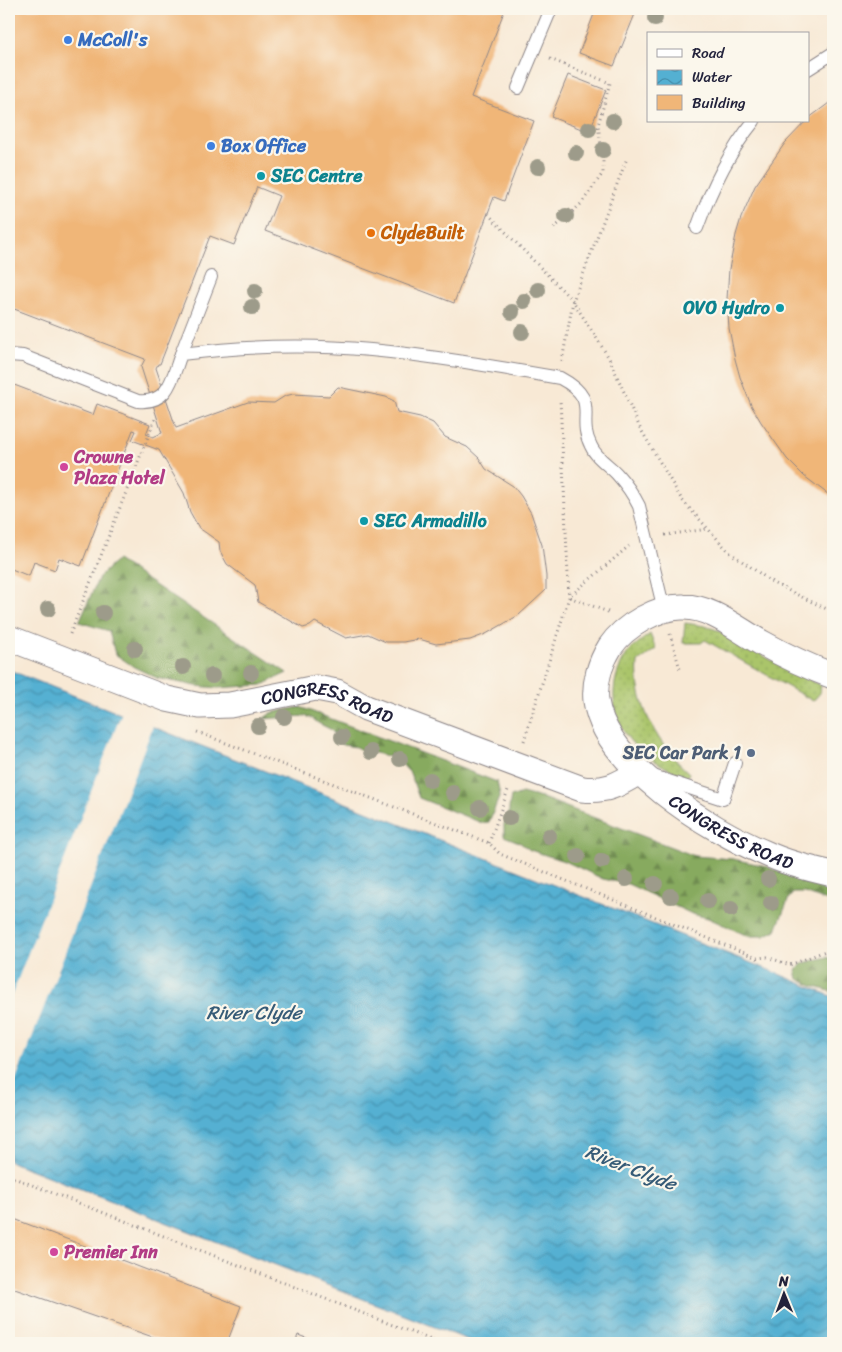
<svg xmlns="http://www.w3.org/2000/svg" width="842" height="1352" viewBox="0 0 842 1352" font-family="Sriracha,sans-serif">
<style>
.grass{fill:url(#grass-dots);stroke:#667453}
.forest{fill:url(#forest-firs);stroke:#54664d}
.water{fill:url(#water-waves);stroke:#3b6986}
.pier{fill:#f8e9d5}
.building{fill:#f0b678}
.lines{fill:none;stroke-linecap:round;stroke-linejoin:round}
.service-casing{stroke:#8d8688;stroke-width:14}
.minor-casing{stroke:#8d8688;stroke-width:27}
.path{stroke:#8d8688;stroke-width:3;stroke-dasharray:1 4;stroke-linecap:butt}
.service{stroke:#fff;stroke-width:12}
.minor{stroke:#fff;stroke-width:25}
.tree{fill:#9d9b8a}
.shop-dot{fill:#3f7fe0;stroke:#fbf7ec;stroke-width:2}
.culture-dot{fill:#0f9aa8;stroke:#fbf7ec;stroke-width:2}
.food-dot{fill:#e8710a;stroke:#fbf7ec;stroke-width:2}
.hotel-dot{fill:#d1479c;stroke:#fbf7ec;stroke-width:2}
.service-dot{fill:#5c6f8a;stroke:#fbf7ec;stroke-width:2}
.labels{text-anchor:middle;stroke-width:4.5;stroke-linejoin:round;paint-order:stroke}
.shop-label{font-size:18px;font-weight:bold;fill:#366cbe;stroke:#fbf7ec;text-anchor:start}
.culture-label{font-size:18px;font-weight:bold;fill:#0d838f;stroke:#fbf7ec;text-anchor:start}
.food-label{font-size:18px;font-weight:bold;fill:#c56008;stroke:#fbf7ec;text-anchor:start}
.hotel-label{font-size:18px;font-weight:bold;fill:#b23c85;stroke:#fbf7ec;text-anchor:start}
.street-label{font-size:18px;fill:#22223b;stroke:#fbf7ec}
.service-label{font-size:18px;font-weight:bold;fill:#4e5e75;stroke:#fbf7ec;text-anchor:end}
.water-label{font-size:19px;font-style:italic;fill:#365b77;stroke:#fbf7ec}
</style>
<defs>
<pattern id="grass-dots" width="8" height="8" patternUnits="userSpaceOnUse" patternTransform="scale(1.25)"><rect width="8" height="8" fill="#aac56b"/><path d="M2 2h.1M6 6h.1" fill="none" stroke="#92a95e" stroke-width="1.8" stroke-linecap="round"/></pattern>
<pattern id="forest-firs" width="22" height="20" patternUnits="userSpaceOnUse" patternTransform="scale(1.25)"><rect width="22" height="20" fill="#87aa5f"/><path d="M5 1l3.5 6h-7zM16 11l3.5 6h-7z" fill="#6e8a50"/></pattern>
<pattern id="water-waves" width="16" height="10" patternUnits="userSpaceOnUse" patternTransform="scale(1.25)"><rect width="16" height="10" fill="#54b0d2"/><path d="M0 5q4-4 8 0t8 0" fill="none" stroke="#458fac"/></pattern>
</defs>
<rect width="100%" height="100%" fill="#fbf7ec"/>
<filter id="ink" filterUnits="userSpaceOnUse"><feTurbulence type="fractalNoise" baseFrequency=".02" numOctaves="2"/><feDisplacementMap in="SourceGraphic" scale="10" xChannelSelector="R" yChannelSelector="G"/><feConvolveMatrix kernelMatrix="1 2 1 2 8 2 1 2 1" color-interpolation-filters="sRGB"/></filter>
<filter id="wash" filterUnits="userSpaceOnUse"><feTurbulence type="fractalNoise" baseFrequency=".0096" numOctaves="4" result="noise"/><feDisplacementMap in="SourceGraphic" scale="20" xChannelSelector="R" yChannelSelector="G"/><feGaussianBlur stdDeviation="1.12" result="paint"/><feColorMatrix in="noise" values="0 0 0 0 0 0 0 0 0 0 0 0 0 0 0 0 0 1.4 0 .05"/><feComposite in="paint" operator="in"/></filter>
<g filter="url(#wash)">
<rect width="100%" height="100%" fill="#f8e9d5"/>
<g class="grass">
<path d="M685 623 705 626 717 630 798 675 821 685 820 693 813 701 705 640 701 643H683Z"/>
<path d="M650 634 656 649 638 662C634 704 659 747 689 773L687 779C669 769 650 760 635 746 610 721 607 683 627 654 633 646 642 640 650 634Z"/>
</g>
<g class="forest">
<path d="M117 560 287 673 262 685 218 688 196 686 157 678 134 667 115 654 109 631 79 622 99 577Z"/>
<path d="M300 707 497 782 500 795 489 822 482 823 419 798 410 773 400 762 388 756 361 750 356 747 343 745 337 741 332 730 318 723 312 718 305 716 263 719 271 713Z"/>
<path d="M522 793 545 799 695 856 733 859 766 866 778 872 833 888V903L804 893H793L789 898 776 930 764 936H748L708 918 692 914 628 884 603 879 567 862 530 850 519 842 504 836V824L509 817V808L511 797Z"/>
<path d="M827 957 833 959V992L812 986 798 979 796 970 803 963Z"/>
</g>
<path class="water" d="M9 670 774 972 833 997V1343H476L9 1161Z"/>
<path class="pier" d="M122 712 153 726 9 1097V1002Z"/>
<g id="blocks">
<g class="building">
<path d="M9 9H505L471 97 534 121 504 201 494 197 454 303 265 231 279 196 257 187 234 245 210 236 160 364H158L156 368 176 428 248 402 274 403 285 396 293 394 329 396 338 387 386 397 394 401 397 412 420 417 433 423 445 437 467 447 479 458 486 469 513 486 521 496 531 513 542 545 546 576V590L519 615 486 634 470 640 436 644 419 639 403 642H386L368 634 346 638 315 622 310 626 303 628 258 602 255 585 227 564 220 551 219 542 199 528 190 512 184 493 159 450 132 440 136 431 133 430 81 566 59 558 55 570 34 562 29 576 9 568V383L93 415 97 404 150 424 146 434 153 437 162 433 141 367 145 359 9 307Z"/>
<path d="M596 9H637L614 66 579 53Z"/>
<path d="M568 75 606 90 589 132 551 117Z"/>
<path d="M833 100V498L804 476 787 459 761 422 751 405 740 377 735 359 729 328 727 299 729 269 736 235 741 218 755 186 785 143 809 118Z"/>
<path d="M9 1217 241 1306 227 1343H170L9 1287Z"/>
<path d="M298 1335 320 1343H295Z"/>
</g>
</g>
</g>
<g filter="url(#ink)">
<use href="#blocks" fill-opacity="0" stroke="#8d8688" stroke-width="1"/>
<g class="lines">
<g class="service-casing">
<g id="service">
<path d="M808 69 833 53"/>
<path d="M518 88 551 9"/>
<path d="M697 228C711 189 728 153 754 121"/>
<path d="M181 354 211 277"/>
<path d="M9 355 23 356 138 401C169 404 172 378 181 354 244 346 308 344 371 350 434 356 497 367 560 378 603 401 575 416 591 446 596 458 609 465 617 474 626 484 633 494 639 506L664 610"/>
<path d="M653 776 723 799 735 763"/>
</g>
</g>
<g class="minor-casing">
<g id="minor">
<path id="s1" d="M9 638 167 699 200 706 230 705 316 688 337 692 366 708 582 789C607 792 619 784 639 772"/>
<path id="s2" d="M833 676C809 667 785 656 762 643 738 630 712 607 684 607 658 606 624 626 610 647 600 663 594 683 596 701 605 765 710 830 765 853 786 863 810 869 833 874"/>
</g>
</g>
<g class="path">
<path d="M550 59 610 83 598 125 603 160V173L581 204 553 229"/>
<path d="M488 214 573 301 609 358 640 428 682 500 729 552 775 584 833 612"/>
<path d="M562 361 573 301 627 158"/>
<path d="M665 535 708 529"/>
<path d="M608 612 569 597 629 546"/>
<path d="M70 634 155 419"/>
<path d="M670 634 680 669"/>
<path d="M197 732 489 843 500 854 757 958 767 957 790 965 833 948"/>
<path d="M524 741 569 597 560 399"/>
<path d="M489 843 509 787"/>
<path d="M9 1176 439 1343"/>
</g>
<use href="#service" class="service"/>
<use href="#minor" class="minor"/>
</g>
<g class="tree">
<circle cx="655" cy="18" r="8"/>
<circle cx="613" cy="121" r="8"/>
<circle cx="589" cy="129" r="8"/>
<circle cx="603" cy="150" r="8"/>
<circle cx="576" cy="153" r="8"/>
<circle cx="538" cy="167" r="8"/>
<circle cx="566" cy="216" r="8"/>
<circle cx="538" cy="290" r="8"/>
<circle cx="255" cy="291" r="8"/>
<circle cx="524" cy="301" r="8"/>
<circle cx="252" cy="307" r="8"/>
<circle cx="512" cy="312" r="8"/>
<circle cx="522" cy="332" r="8"/>
<circle cx="48" cy="609" r="8"/>
<circle cx="103" cy="613" r="8"/>
<circle cx="135" cy="649" r="8"/>
<circle cx="183" cy="667" r="8"/>
<circle cx="251" cy="673" r="8"/>
<circle cx="212" cy="676" r="8"/>
<circle cx="284" cy="717" r="8"/>
<circle cx="258" cy="726" r="8"/>
<circle cx="342" cy="737" r="8"/>
<circle cx="371" cy="752" r="8"/>
<circle cx="400" cy="759" r="8"/>
<circle cx="430" cy="780" r="8"/>
<circle cx="453" cy="793" r="8"/>
<circle cx="480" cy="808" r="8"/>
<circle cx="509" cy="818" r="8"/>
<circle cx="549" cy="836" r="8"/>
<circle cx="578" cy="856" r="8"/>
<circle cx="602" cy="861" r="8"/>
<circle cx="626" cy="879" r="8"/>
<circle cx="768" cy="879" r="8"/>
<circle cx="655" cy="884" r="8"/>
<circle cx="671" cy="896" r="8"/>
<circle cx="708" cy="901" r="8"/>
<circle cx="771" cy="903" r="8"/>
<circle cx="731" cy="909" r="8"/>
</g>
</g>
<g class="shop-dot">
<circle cx="68" cy="40" r="5"/>
<circle cx="211" cy="146" r="5"/>
</g>
<g class="culture-dot">
<circle cx="261" cy="176" r="5"/>
<circle cx="780" cy="308" r="5"/>
<circle cx="364" cy="521" r="5"/>
</g>
<circle class="food-dot" cx="371" cy="233" r="5"/>
<g class="hotel-dot">
<circle cx="64" cy="467" r="5"/>
<circle cx="54" cy="1252" r="5"/>
</g>
<circle class="service-dot" cx="751" cy="753" r="5"/>
<g class="labels">
<g class="shop-label">
<text x="78" y="46">McColl's</text>
<text x="221" y="152">Box Office</text>
</g>
<g class="culture-label">
<text x="271" y="182">SEC Centre</text>
<text x="770" y="314" text-anchor="end">OVO Hydro</text>
<text x="374" y="527">SEC Armadillo</text>
</g>
<g class="food-label">
<text x="381" y="239">ClydeBuilt</text>
</g>
<g class="hotel-label">
<text x="74" y="463">Crowne<tspan x="74" dy="21">Plaza Hotel</tspan></text>
<text x="64" y="1258">Premier Inn</text>
</g>
<g class="street-label">
<text dy="6" stroke="none"><textPath href="#s1" startOffset="334">CONGRESS ROAD</textPath></text>
<text dy="6" stroke="none"><textPath href="#s2" startOffset="504">CONGRESS ROAD</textPath></text>
</g>
<g class="service-label">
<text x="741" y="759">SEC Car Park 1</text>
</g>
<g class="water-label">
<text x="254" y="1019">River Clyde</text>
<text transform="translate(631 1167) rotate(21)" y="7">River Clyde</text>
</g>
</g>
<rect width="842" height="1352" fill="none" stroke="#fbf7ec" stroke-width="30"/>
<rect x="647" y="32" width="162" height="90" fill="#fbf7ec" stroke="#a4a2a5"/>
<rect x="657" y="49" width="25" height="8" fill="#ffffff" stroke="#a4a2a5"/>
<text x="692" y="58" font-size="15" fill="#22223b">Road</text>
<rect x="657" y="70" width="25" height="15" fill="url(#water-waves)" stroke="#a4a2a5"/>
<text x="692" y="82" font-size="15" fill="#22223b">Water</text>
<rect x="657" y="95" width="25" height="15" fill="#f0b678" stroke="#a4a2a5"/>
<text x="692" y="108" font-size="15" fill="#22223b">Building</text>
<g transform="translate(784 1294) rotate(359)" stroke="#fbf7ec" stroke-width="4" paint-order="stroke">
<path d="M0-4L9 19L0 12L-9 19Z" fill="#22223b"/>
<text y="-8" font-size="14" font-weight="bold" text-anchor="middle" fill="#22223b">N</text>
</g>
</svg>
